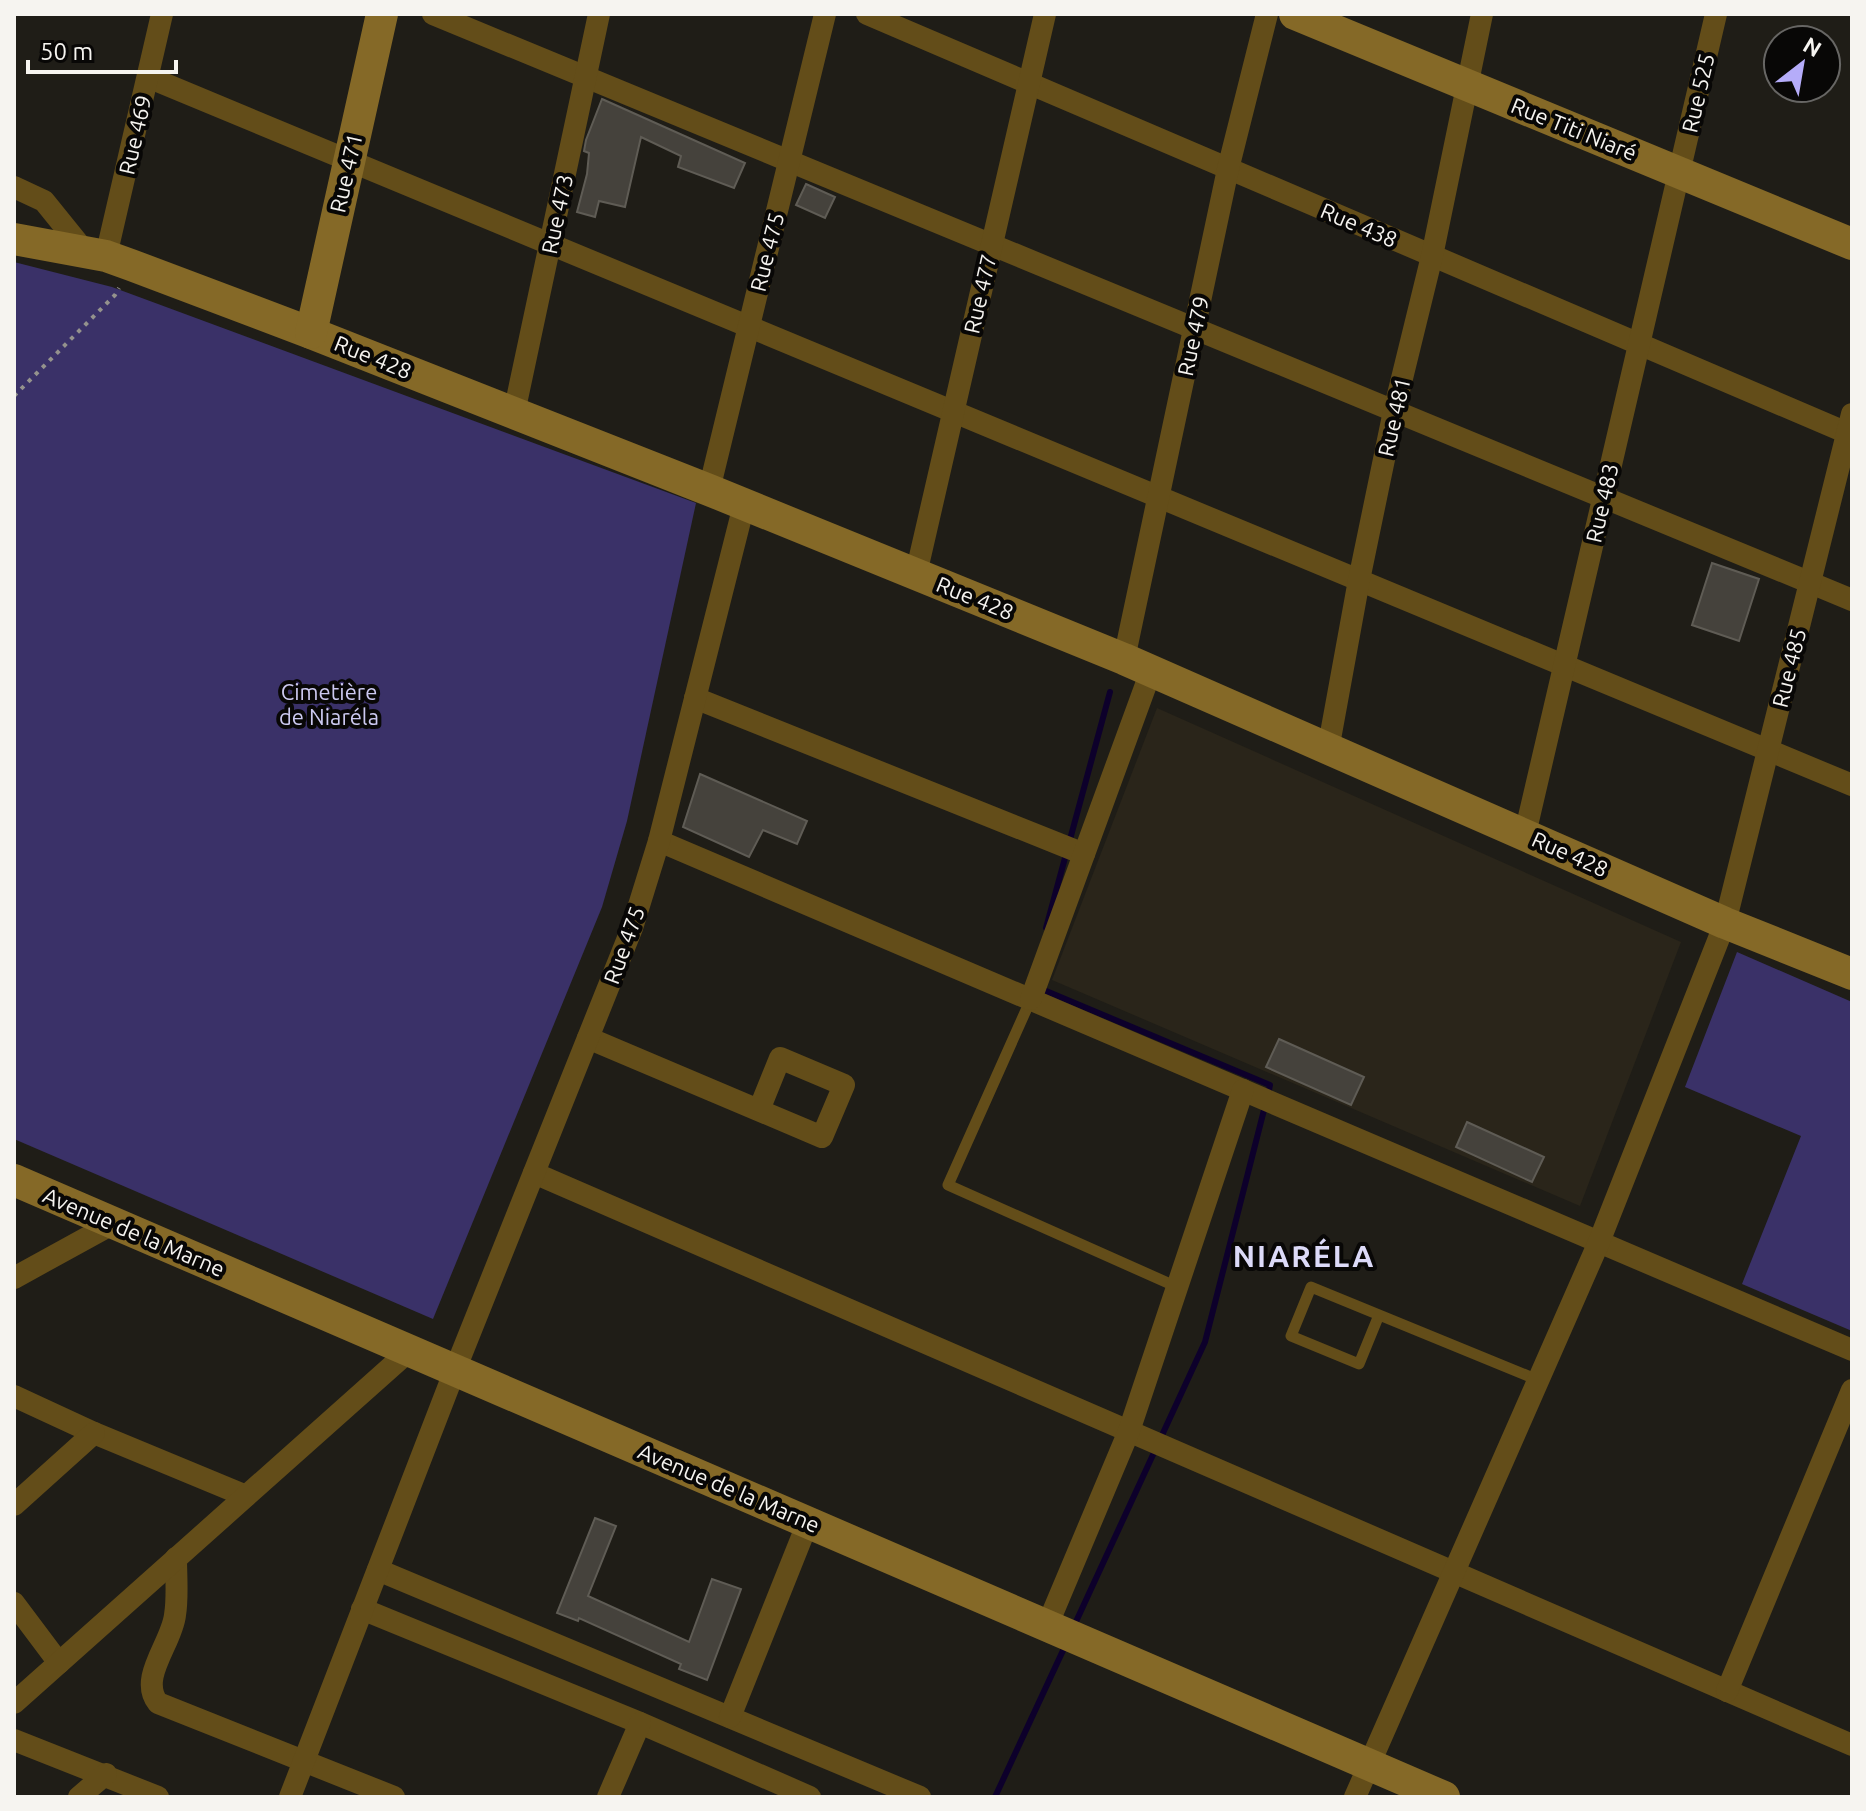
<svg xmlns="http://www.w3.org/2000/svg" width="1866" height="1811" viewBox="0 0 1866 1811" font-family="Ubuntu,sans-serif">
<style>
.built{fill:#2a251a}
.green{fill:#3a3168}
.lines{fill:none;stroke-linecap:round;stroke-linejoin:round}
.stream{stroke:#0d002b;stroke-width:6}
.building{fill:#45423c;stroke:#5f5c55;stroke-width:2}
.path{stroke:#94928d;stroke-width:4;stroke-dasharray:4 6;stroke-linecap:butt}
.lane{stroke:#634d19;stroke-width:11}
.street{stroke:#634d19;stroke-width:22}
.secondary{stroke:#856927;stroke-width:32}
.labels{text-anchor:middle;stroke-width:8;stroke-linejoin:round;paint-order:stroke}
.street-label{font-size:22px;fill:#f6f4f0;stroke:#080706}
.park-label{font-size:22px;fill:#ccc9f0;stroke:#080706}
.district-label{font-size:30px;font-weight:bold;letter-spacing:2px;fill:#dcdaf8;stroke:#080706}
</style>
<rect width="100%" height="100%" fill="#1f1d17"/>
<path class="built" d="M1157 708 1681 942 1580 1206 1052 980Z"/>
<g class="green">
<path d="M14 262 112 287 696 503 627 821 602 907 433 1319 14 1139Z"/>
<path d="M1737 952 1852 1002V1331L1742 1284 1801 1136 1685 1087Z"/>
</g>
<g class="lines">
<g class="stream">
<path d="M1046 928 1110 692"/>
<path d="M1039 988 1270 1085 1268 1095"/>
<path d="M1074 1626 1205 1342 1265 1106"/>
<path d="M995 1797 1066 1644"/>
</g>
</g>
<g class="building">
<path d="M602 99 745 163 734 188 678 167 681 156 641 137 625 207 599 201 595 217 577 212 587 174 589 153 584 151 586 140Z"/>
<path d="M806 184 835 197 825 218 796 205Z"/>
<path d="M1712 563 1759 579 1739 641 1692 625Z"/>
<path d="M700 774 807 821 797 844 763 830 749 857 683 827Z"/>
<path d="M1279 1039 1364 1077 1351 1105 1266 1067Z"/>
<path d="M1467 1122 1544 1157 1532 1182 1456 1147Z"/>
<path d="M595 1518 616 1526 588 1596 689 1642 712 1579 741 1589 707 1680 679 1669 681 1664 579 1618 578 1621 557 1613Z"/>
</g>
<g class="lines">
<path class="path" d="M14 396 115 295 119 288"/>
<g class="lane">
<path d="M1031 999 948 1185 1177 1287"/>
<path d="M1379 1315 1359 1364 1291 1336 1311 1287 1538 1380"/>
</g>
<g class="street">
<path d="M433 14 1852 600"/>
<path d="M867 14 1852 435"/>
<path d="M148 77 1852 785"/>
<path d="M14 187 44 201 86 253"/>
<path d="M106 256 162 14"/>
<path d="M514 413 599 14"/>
<path d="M709 490 825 14"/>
<path d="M916 574 1045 14"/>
<path d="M1124 659 1228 169 1267 14"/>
<path d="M695 698 1084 854"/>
<path d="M1328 750 1359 580 1394 411 1432 256 1482 14"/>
<path d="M1525 834 1716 14"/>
<path d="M659 841 1852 1350"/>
<path d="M1031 999 1151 671"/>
<path d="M588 1038 822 1137 844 1085 780 1058 759 1110"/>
<path d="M534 1173 1852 1745"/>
<path d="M14 1278 114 1223"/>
<path d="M14 1396 94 1433 246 1496"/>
<path d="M14 1505 94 1433"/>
<path d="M176 1558C176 1577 178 1597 175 1615 172 1643 138 1678 158 1703L394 1797"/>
<path d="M378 1570 920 1797"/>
<path d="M14 1603 59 1663"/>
<path d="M362 1609 640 1723 810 1797"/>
<path d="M1047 1626 1129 1431 1243 1090"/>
<path d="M1727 1691 1852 1390"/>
<path d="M14 1703 409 1351"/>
<path d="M730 1717 808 1522"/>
<path d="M14 1740 158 1797"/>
<path d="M79 1797 106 1774"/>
<path d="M290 1797 455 1370 632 928 659 841 744 505"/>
<path d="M608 1797 640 1723"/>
<path d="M1355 1797 1599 1242 1725 923 1852 414"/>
</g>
<g class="secondary">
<path d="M1295 14 1852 244"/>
<path d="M14 239 106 256 131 265 311 333 709 490 1124 659 1725 923 1852 974"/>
<path d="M311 333 382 14"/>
<path d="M14 1180 1444 1797"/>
</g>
</g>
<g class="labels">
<g class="street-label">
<text transform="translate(1698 93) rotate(-77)" y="8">Rue 525</text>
<text transform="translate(1574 129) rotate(22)" y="8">Rue Titi Niaré</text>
<text transform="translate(135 135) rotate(-77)" y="8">Rue 469</text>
<text transform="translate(346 173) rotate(-77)" y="8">Rue 471</text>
<text transform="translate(557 214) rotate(-78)" y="8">Rue 473</text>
<text transform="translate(1359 225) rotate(23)" y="8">Rue 438</text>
<text transform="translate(767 252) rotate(-76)" y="8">Rue 475</text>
<text transform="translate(980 294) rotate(-77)" y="8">Rue 477</text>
<text transform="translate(1193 336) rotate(-78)" y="8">Rue 479</text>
<text transform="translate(373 357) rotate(22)" y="8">Rue 428</text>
<text transform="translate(1394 417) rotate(-77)" y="8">Rue 481</text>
<text transform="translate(1602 503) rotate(-77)" y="8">Rue 483</text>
<text transform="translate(975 598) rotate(22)" y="8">Rue 428</text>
<text transform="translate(1789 668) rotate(-76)" y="8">Rue 485</text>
<text transform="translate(1570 854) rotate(24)" y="8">Rue 428</text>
<text transform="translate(624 945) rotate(-70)" y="8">Rue 475</text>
<text transform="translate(134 1232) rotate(23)" y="8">Avenue de la Marne</text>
<text transform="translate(729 1488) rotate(23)" y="8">Avenue de la Marne</text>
</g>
<g class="park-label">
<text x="329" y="700">Cimetière<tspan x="329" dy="25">de Niaréla</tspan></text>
</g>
<g class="district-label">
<text x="1304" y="1267">NIARÉLA</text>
</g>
</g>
<rect width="1866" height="1811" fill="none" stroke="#f6f4f0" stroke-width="32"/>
<g transform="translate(1802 64) rotate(31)"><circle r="38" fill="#080706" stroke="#676664" stroke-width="2"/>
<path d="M0-6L14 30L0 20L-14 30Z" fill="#b5acf9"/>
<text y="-12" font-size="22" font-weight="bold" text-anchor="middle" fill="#f6f4f0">N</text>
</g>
<path d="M28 60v12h148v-12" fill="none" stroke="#f6f4f0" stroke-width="4"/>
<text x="40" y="60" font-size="24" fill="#f6f4f0" stroke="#080706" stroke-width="6" paint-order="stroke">50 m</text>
</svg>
